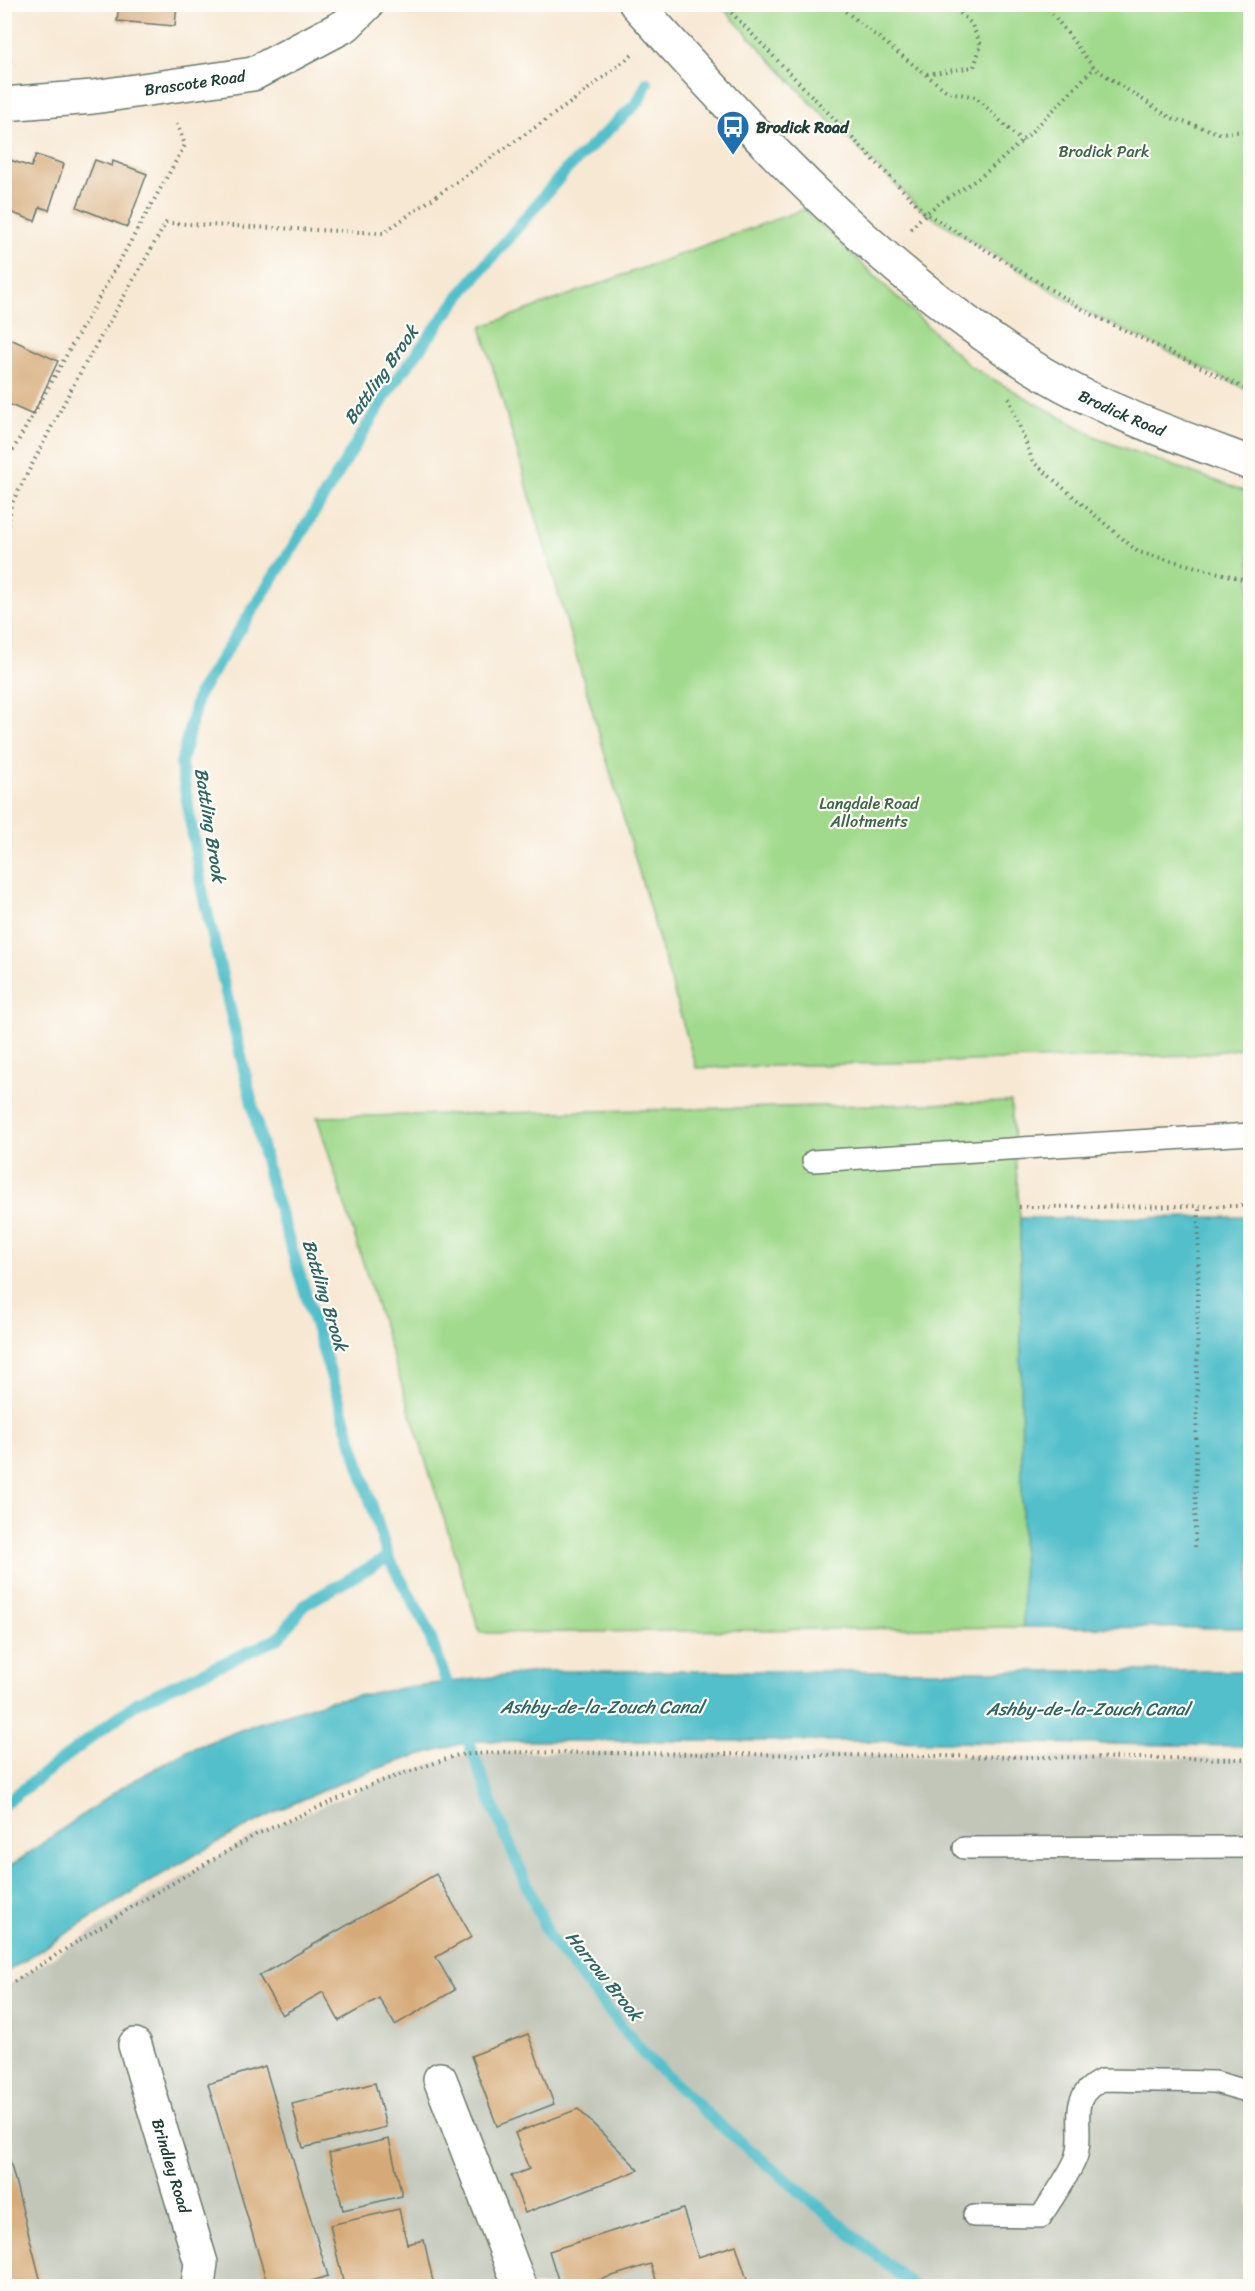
<svg xmlns="http://www.w3.org/2000/svg" width="1255" height="2291" viewBox="0 0 1255 2291" font-family="Sriracha,sans-serif">
<style>
.industrial{fill:#c2c6b9}
.green{fill:#a1da8d;stroke:#608c60;stroke-width:1.5}
.water{fill:#52bfca;stroke:#387e7f;stroke-width:1.5}
.lines{fill:none;stroke-linecap:round;stroke-linejoin:round}
.stream{stroke:#52bfca;stroke-width:12}
.building{fill:#d6aa78}
.service-casing{stroke:#6b796c;stroke-width:24}
.minor-casing{stroke:#6b796c;stroke-width:36}
.path{stroke:#6b796c;stroke-width:4;stroke-dasharray:1.5 4.5;stroke-linecap:butt}
.service{stroke:#fff;stroke-width:21}
.minor{stroke:#fff;stroke-width:33}
.labels{text-anchor:middle;stroke-width:4.5;stroke-linejoin:round;paint-order:stroke}
.street-label{font-size:16px;fill:#1f3d34;stroke:#fdfcf7}
.poi-label{font-size:16px;font-weight:bold;fill:#1f3d34;stroke:#fdfcf7;text-anchor:start}
.park-label{font-size:16px;fill:#40644a;stroke:#fdfcf7}
.water-label{font-size:18px;font-style:italic;fill:#2e6461;stroke:#fdfcf7}
</style>
<rect width="100%" height="100%" fill="#fdfcf7"/>
<filter id="ink" filterUnits="userSpaceOnUse"><feTurbulence type="fractalNoise" baseFrequency=".0167" numOctaves="2"/><feDisplacementMap in="SourceGraphic" scale="12" xChannelSelector="R" yChannelSelector="G"/><feConvolveMatrix kernelMatrix="1 2 1 2 8 2 1 2 1" color-interpolation-filters="sRGB"/></filter>
<filter id="wash" filterUnits="userSpaceOnUse"><feTurbulence type="fractalNoise" baseFrequency=".008" numOctaves="4" result="noise"/><feDisplacementMap in="SourceGraphic" scale="24" xChannelSelector="R" yChannelSelector="G"/><feGaussianBlur stdDeviation="1.35" result="paint"/><feColorMatrix in="noise" values="0 0 0 0 0 0 0 0 0 0 0 0 0 0 0 0 0 1.4 0 .05"/><feComposite in="paint" operator="in"/></filter>
<g filter="url(#wash)">
<rect width="100%" height="100%" fill="#f7e8d3"/>
<path class="industrial" d="M505 1752 1250 1759V2286H5L4 1988 135 1905 257 1834 373 1784 458 1755Z"/>
<g class="green">
<path d="M720 5H1250V391L1089 313 924 212 812 104Z"/>
<path d="M804 209 971 367 1102 440 1250 493V1047L1193 1055 696 1068 481 327Z"/>
<path d="M1011 1102 1020 1218 1023 1627 480 1633 317 1117Z"/>
</g>
<g class="water">
<path d="M1250 1217V1628L1023 1627 1020 1218Z"/>
<path d="M547 1671H1250V1746L871 1741H475C307 1775 147 1882 5 1973V1870L122 1787 189 1750 256 1724 328 1701 414 1686Z"/>
</g>
<g class="lines">
<g class="stream">
<path d="M452 1697 425 1623 388 1557 270 1180 202 890 181 764 198 695 296 542 389 390 461 294 566 170 638 102 647 83"/>
<path d="M463 1727 492 1804 550 1938 643 2053 714 2120 914 2286"/>
<path d="M4 1804 138 1702 279 1638 304 1605 388 1557"/>
</g>
</g>
<g id="blocks">
<g class="building">
<path d="M119 4H177L175 26 117 21Z"/>
<path d="M36 155 64 164 49 210 40 207 35 221 4 210V177L10 160 31 167Z"/>
<path d="M95 160 112 166 113 161 147 174 127 227 77 207Z"/>
<path d="M4 336 58 361 33 415 4 402Z"/>
<path d="M436 1874 472 1937 436 1957 455 1990 395 2025 379 1998 339 2021 323 1992 282 2015 259 1976Z"/>
<path d="M528 2034 554 2104 497 2126 471 2056Z"/>
<path d="M265 2066 328 2276 295 2286H268L208 2084Z"/>
<path d="M375 2083 386 2127 303 2148 292 2104Z"/>
<path d="M578 2109 639 2170 525 2213 511 2176 529 2169 515 2133Z"/>
<path d="M389 2139 402 2196 343 2210 329 2153Z"/>
<path d="M9 2157 42 2286H4V2158Z"/>
<path d="M399 2209 407 2244 424 2240 434 2286H344L330 2225Z"/>
<path d="M683 2209 698 2257 736 2245 749 2286H658L651 2264 580 2286H560L549 2251Z"/>
</g>
</g>
</g>
<g filter="url(#ink)">
<use href="#blocks" fill-opacity="0" stroke="#6b796c" stroke-width="1.5"/>
<g class="lines">
<g class="service-casing">
<g id="service">
<path d="M813 1161 1250 1134"/>
<path d="M964 1848 1250 1847"/>
<path d="M974 2216 1041 2217C1050 2201 1073 2170 1077 2155 1085 2124 1065 2098 1102 2080L1215 2082 1250 2092"/>
</g>
</g>
<g class="minor-casing">
<g id="minor">
<path id="s1" d="M636 4C759 140 885 277 1042 373 1107 412 1180 437 1250 463"/>
<path id="s2" d="M4 104 93 97 253 74 346 25 367 4"/>
<path id="s3" d="M135 2045 201 2263 198 2286"/>
<path d="M440 2079 520 2286"/>
</g>
</g>
<g class="path">
<path d="M723 4 924 212 1089 313 1250 391"/>
<path d="M836 4 948 92 976 97 1022 142"/>
<path d="M1045 4 1094 68 1171 118 1219 133 1250 131"/>
<path d="M4 60 15 65"/>
<path d="M927 74 974 67 981 45 971 23 950 4"/>
<path d="M911 229C932 203 958 194 984 174 1024 142 1058 105 1094 68"/>
<path d="M1009 398 1033 462 1138 552 1250 581"/>
<path d="M4 466 185 145 177 124"/>
<path d="M4 555 11 505 76 380 166 223 383 233 573 101 632 55"/>
<path d="M1019 1207 1250 1206"/>
<path d="M1195 1547 1199 1206"/>
<path d="M4 1988 135 1905 257 1834 373 1784 458 1755 505 1752 1250 1759"/>
</g>
<use href="#service" class="service"/>
<use href="#minor" class="minor"/>
</g>
</g>
<defs>
<g id="bus-pin" transform="scale(1.725)"><path d="M0 17L-7.5 6A9.5 9.5 0 1 1 7.5 6Z" fill="#1f6fb2" stroke="#fdfcf7"/><path d="M-5-6H5V4H4V6H2V4H-2V6H-4V4H-5ZM-3.5-4V0h7V-4ZM-3.5 1.2v1.5H-2V1.2ZM2 1.2v1.5H3.5V1.2Z" fill="#fff"/></g>
</defs>
<g fill-rule="evenodd">
<use href="#bus-pin" x="733" y="127"/>
</g>
<g class="labels">
<g class="street-label">
<text dy="6" stroke="none"><textPath href="#s2" startOffset="192">Brascote Road</textPath></text>
<text dy="6" stroke="none"><textPath href="#s1" startOffset="640">Brodick Road</textPath></text>
<text dy="6" stroke="none"><textPath href="#s3" startOffset="126">Brindley Road</textPath></text>
</g>
<g class="poi-label">
<text x="756" y="133">Brodick Road</text>
</g>
<g class="park-label">
<text x="1104" y="157">Brodick Park</text>
<text x="869" y="809">Langdale Road<tspan x="869" dy="18">Allotments</tspan></text>
</g>
<g class="water-label">
<text transform="translate(381 375) rotate(-55)" y="6">Battling Brook</text>
<text transform="translate(210 825) rotate(81)" y="6">Battling Brook</text>
<text transform="translate(325 1295) rotate(73)" y="6">Battling Brook</text>
<text x="602" y="1713">Ashby-de-la-Zouch Canal</text>
<text x="1088" y="1715">Ashby-de-la-Zouch Canal</text>
<text transform="translate(604 1976) rotate(51)" y="6">Harrow Brook</text>
</g>
</g>
<rect width="1255" height="2291" fill="none" stroke="#fdfcf7" stroke-width="24"/>
</svg>
